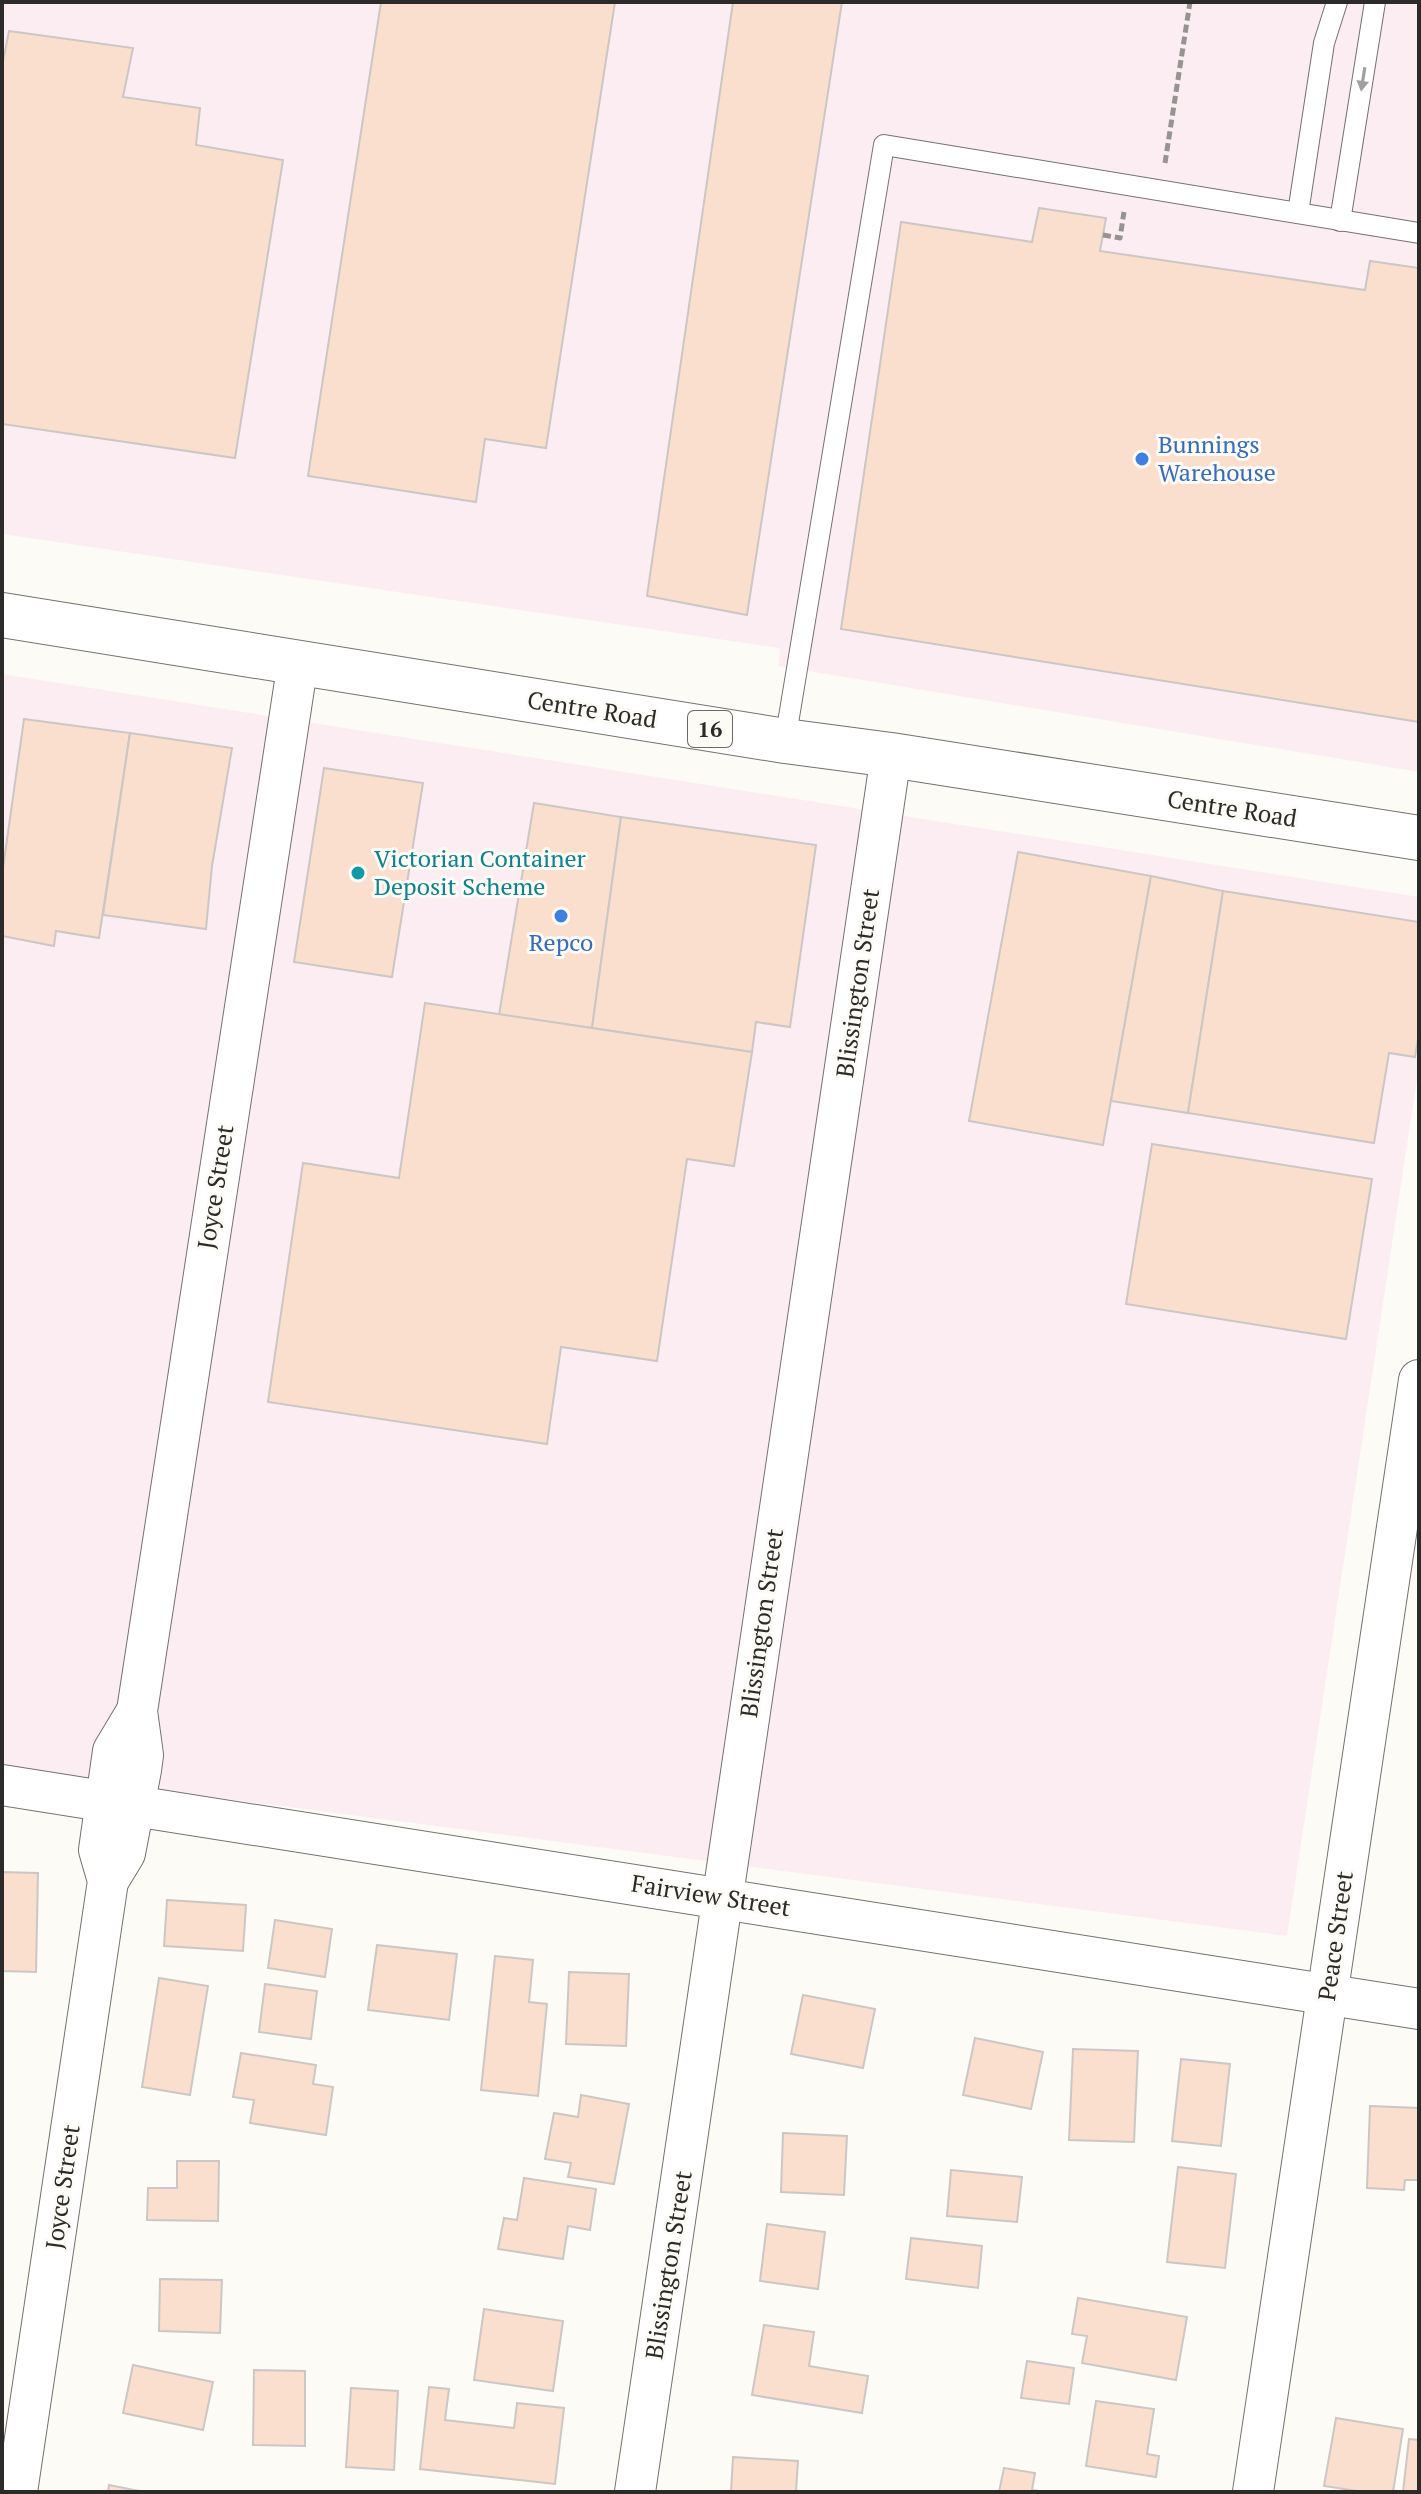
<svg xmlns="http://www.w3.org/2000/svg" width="1421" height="2494" viewBox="0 0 1421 2494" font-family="'PT Serif',serif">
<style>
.commercial{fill:#fcedf3}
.building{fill:#fadece;stroke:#ccc7c4;stroke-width:2}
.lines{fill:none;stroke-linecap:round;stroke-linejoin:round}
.lane-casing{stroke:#74726e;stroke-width:22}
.street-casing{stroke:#74726e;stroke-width:42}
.primary-casing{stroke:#74726e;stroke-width:46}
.path{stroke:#969491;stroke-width:5;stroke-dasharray:8 4;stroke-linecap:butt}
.lane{stroke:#fff;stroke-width:20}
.street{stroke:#fff;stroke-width:40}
.primary{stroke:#fff;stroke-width:44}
.oneway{fill:#a0a09f}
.shop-dot{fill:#3f7fe0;stroke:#fdfbf6;stroke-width:3}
.culture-dot{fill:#0f9aa8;stroke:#fdfbf6;stroke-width:3}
.labels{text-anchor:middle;stroke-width:6;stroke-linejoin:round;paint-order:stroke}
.shield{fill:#fdfbf6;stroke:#6b6966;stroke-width:2}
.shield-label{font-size:22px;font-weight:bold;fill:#2c2b29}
.shop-label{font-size:24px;fill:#366cbe;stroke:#fdfbf6;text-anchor:start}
.street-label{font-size:24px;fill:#2c2b29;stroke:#fdfbf6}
.culture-label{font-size:24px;fill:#0d838f;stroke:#fdfbf6;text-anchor:start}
</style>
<rect width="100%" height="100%" fill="#fdfbf6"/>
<g class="commercial">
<path d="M2 2H1419V772L778 666 780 648 2 534Z"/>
<path d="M2 674 1419 897V1066L1287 1936 2 1770Z"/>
</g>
<g class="building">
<path d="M381 2H615L546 448 485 439 476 502 308 476Z"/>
<path d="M733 2H842L747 615 647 596Z"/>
<path d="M9 31 133 48 123 97 200 108 196 145 283 160 235 458 2 424V66Z"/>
<path d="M1039 208 1106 218 1100 251 1365 290 1370 261 1419 268V722L841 629 901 222 1032 242Z"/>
<path d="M24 719 130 733 99 938 56 931 54 946 2 936V875Z"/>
<path d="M130 733 232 748 212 866 206 929 103 915Z"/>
<path d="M324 768 423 783 392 977 294 962Z"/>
<path d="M534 803 621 817 592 1028 499 1015Z"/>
<path d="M621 817 816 845 790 1027 756 1022 752 1052 592 1028Z"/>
<path d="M1018 852 1151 876 1103 1145 969 1121Z"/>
<path d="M1151 876 1223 891 1188 1113 1111 1101Z"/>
<path d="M1223 891 1419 922V1033L1415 1057 1389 1053 1374 1143 1188 1113Z"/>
<path d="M425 1003 752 1052 734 1166 687 1159 657 1361 561 1347 547 1444 268 1402 303 1163 399 1178Z"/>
<path d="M1152 1144 1372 1179 1346 1339 1126 1304Z"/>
<path d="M2 1872 38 1873 36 1972 2 1971Z"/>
<path d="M167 1900 246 1905 243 1951 164 1946Z"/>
<path d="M275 1920 332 1929 325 1977 268 1968Z"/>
<path d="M377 1945 457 1954 449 2020 368 2010Z"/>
<path d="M495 1956 533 1960 529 2002 547 2004 538 2096 481 2090Z"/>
<path d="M569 1972 629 1974 626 2046 566 2044Z"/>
<path d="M159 1978 208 1986 190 2095 142 2087Z"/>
<path d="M265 1984 317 1991 311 2039 259 2032Z"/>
<path d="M803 1995 875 2009 863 2068 791 2054Z"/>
<path d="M975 2038 1043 2052 1031 2109 963 2095Z"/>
<path d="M1073 2049 1138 2051 1134 2142 1069 2140Z"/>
<path d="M241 2053 316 2065 313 2084 333 2087 326 2135 250 2123 254 2100 233 2097Z"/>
<path d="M1181 2059 1230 2064 1221 2146 1172 2141Z"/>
<path d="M581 2095 629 2104 614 2184 568 2177 571 2163 545 2159 554 2113 578 2117Z"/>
<path d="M1370 2106 1419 2108V2180H1405L1404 2190 1367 2188Z"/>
<path d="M783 2133 847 2136 844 2195 781 2192Z"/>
<path d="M177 2161H219L218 2221 147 2220 148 2188H177Z"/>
<path d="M1178 2167 1236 2174 1225 2268 1167 2262Z"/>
<path d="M951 2170 1022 2177 1017 2222 947 2216Z"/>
<path d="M524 2178 596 2189 590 2230 568 2226 563 2259 498 2249 504 2218 517 2220Z"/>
<path d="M767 2224 825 2232 818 2289 760 2281Z"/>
<path d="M911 2238 982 2246 978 2288 906 2279Z"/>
<path d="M160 2279 222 2280 220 2333 159 2331Z"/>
<path d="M1078 2298 1187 2317 1176 2380 1082 2363 1087 2336 1072 2334Z"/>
<path d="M484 2309 563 2321 553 2391 474 2380Z"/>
<path d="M764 2325 814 2332 809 2366 868 2376 862 2413 752 2395Z"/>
<path d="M1027 2361 1074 2368 1069 2404 1021 2398Z"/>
<path d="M133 2365 213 2382 203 2430 123 2413Z"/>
<path d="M254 2370 305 2371V2446L253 2445Z"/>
<path d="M429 2387 449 2389 445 2420 514 2428 517 2403 564 2408 555 2484 420 2469Z"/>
<path d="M351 2388 398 2391 394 2470 346 2467Z"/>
<path d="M1096 2401 1154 2409 1147 2454 1159 2456 1156 2477 1086 2466Z"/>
<path d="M1336 2418 1403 2429 1393 2492H1363L1324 2486Z"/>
<path d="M1409 2439 1419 2440V2492H1403Z"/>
<path d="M733 2457 798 2461 796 2492H731Z"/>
<path d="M1004 2468 1035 2473 1032 2490 1047 2492H999Z"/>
<path d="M109 2485 144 2492H108Z"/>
</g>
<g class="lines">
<g class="lane-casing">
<g id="lane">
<path d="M1298 213 1324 43 1337 2"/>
<path d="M1340 221 1375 2"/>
<path d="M785 741 884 145 1419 233"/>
</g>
</g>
<g class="street-casing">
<g id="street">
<path d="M2 1785 1419 2009"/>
<path d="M108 1881 125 1853 141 1770 143 1755 137 1711 298 662"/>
<path d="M17 2492 108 1881 99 1850 113 1751 137 1711"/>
<path d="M635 2492 891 755"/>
<path d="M1253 2492 1419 1380"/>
</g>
</g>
<g class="primary-casing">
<path id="primary" d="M2 615 785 741 891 755 1419 838"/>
</g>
<g class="path">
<path d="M1165 163 1190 2"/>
<path d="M1103 235 1120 238 1124 212"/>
</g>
<use href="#lane" class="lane"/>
<use href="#street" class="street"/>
<use href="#primary" class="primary"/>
</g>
<defs><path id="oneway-solid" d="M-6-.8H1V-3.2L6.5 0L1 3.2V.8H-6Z" transform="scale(2)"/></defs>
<use class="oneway" href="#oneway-solid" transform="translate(1363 79) rotate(99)"/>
<g class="shop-dot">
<circle cx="1142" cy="459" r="8"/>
<circle cx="561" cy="916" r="8"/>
</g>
<circle class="culture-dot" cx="358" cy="873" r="8"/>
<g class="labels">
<rect class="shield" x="688" y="711" width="44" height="36" rx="6"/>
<g class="shield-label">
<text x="710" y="737">16</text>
</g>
<g class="shop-label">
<text x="1158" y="453">Bunnings<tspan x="1158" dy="28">Warehouse</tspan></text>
<text x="561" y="951" text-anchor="middle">Repco</text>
</g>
<g class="street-label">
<text transform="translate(592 710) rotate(9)" y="8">Centre Road</text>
<text transform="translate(1232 809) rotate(9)" y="8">Centre Road</text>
<text transform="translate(858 983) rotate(-82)" y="8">Blissington Street</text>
<text transform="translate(216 1187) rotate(-81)" y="8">Joyce Street</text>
<text transform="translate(762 1623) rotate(-82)" y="8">Blissington Street</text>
<text transform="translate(711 1896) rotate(9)" y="8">Fairview Street</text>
<text transform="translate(1336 1936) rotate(-82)" y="8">Peace Street</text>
<text transform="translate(63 2187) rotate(-82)" y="8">Joyce Street</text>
<text transform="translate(669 2265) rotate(-81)" y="8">Blissington Street</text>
</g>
<g class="culture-label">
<text x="374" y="867">Victorian Container<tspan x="374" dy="28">Deposit Scheme</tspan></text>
</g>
</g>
<rect width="1421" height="2494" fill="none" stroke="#2c2b29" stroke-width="8"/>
</svg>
